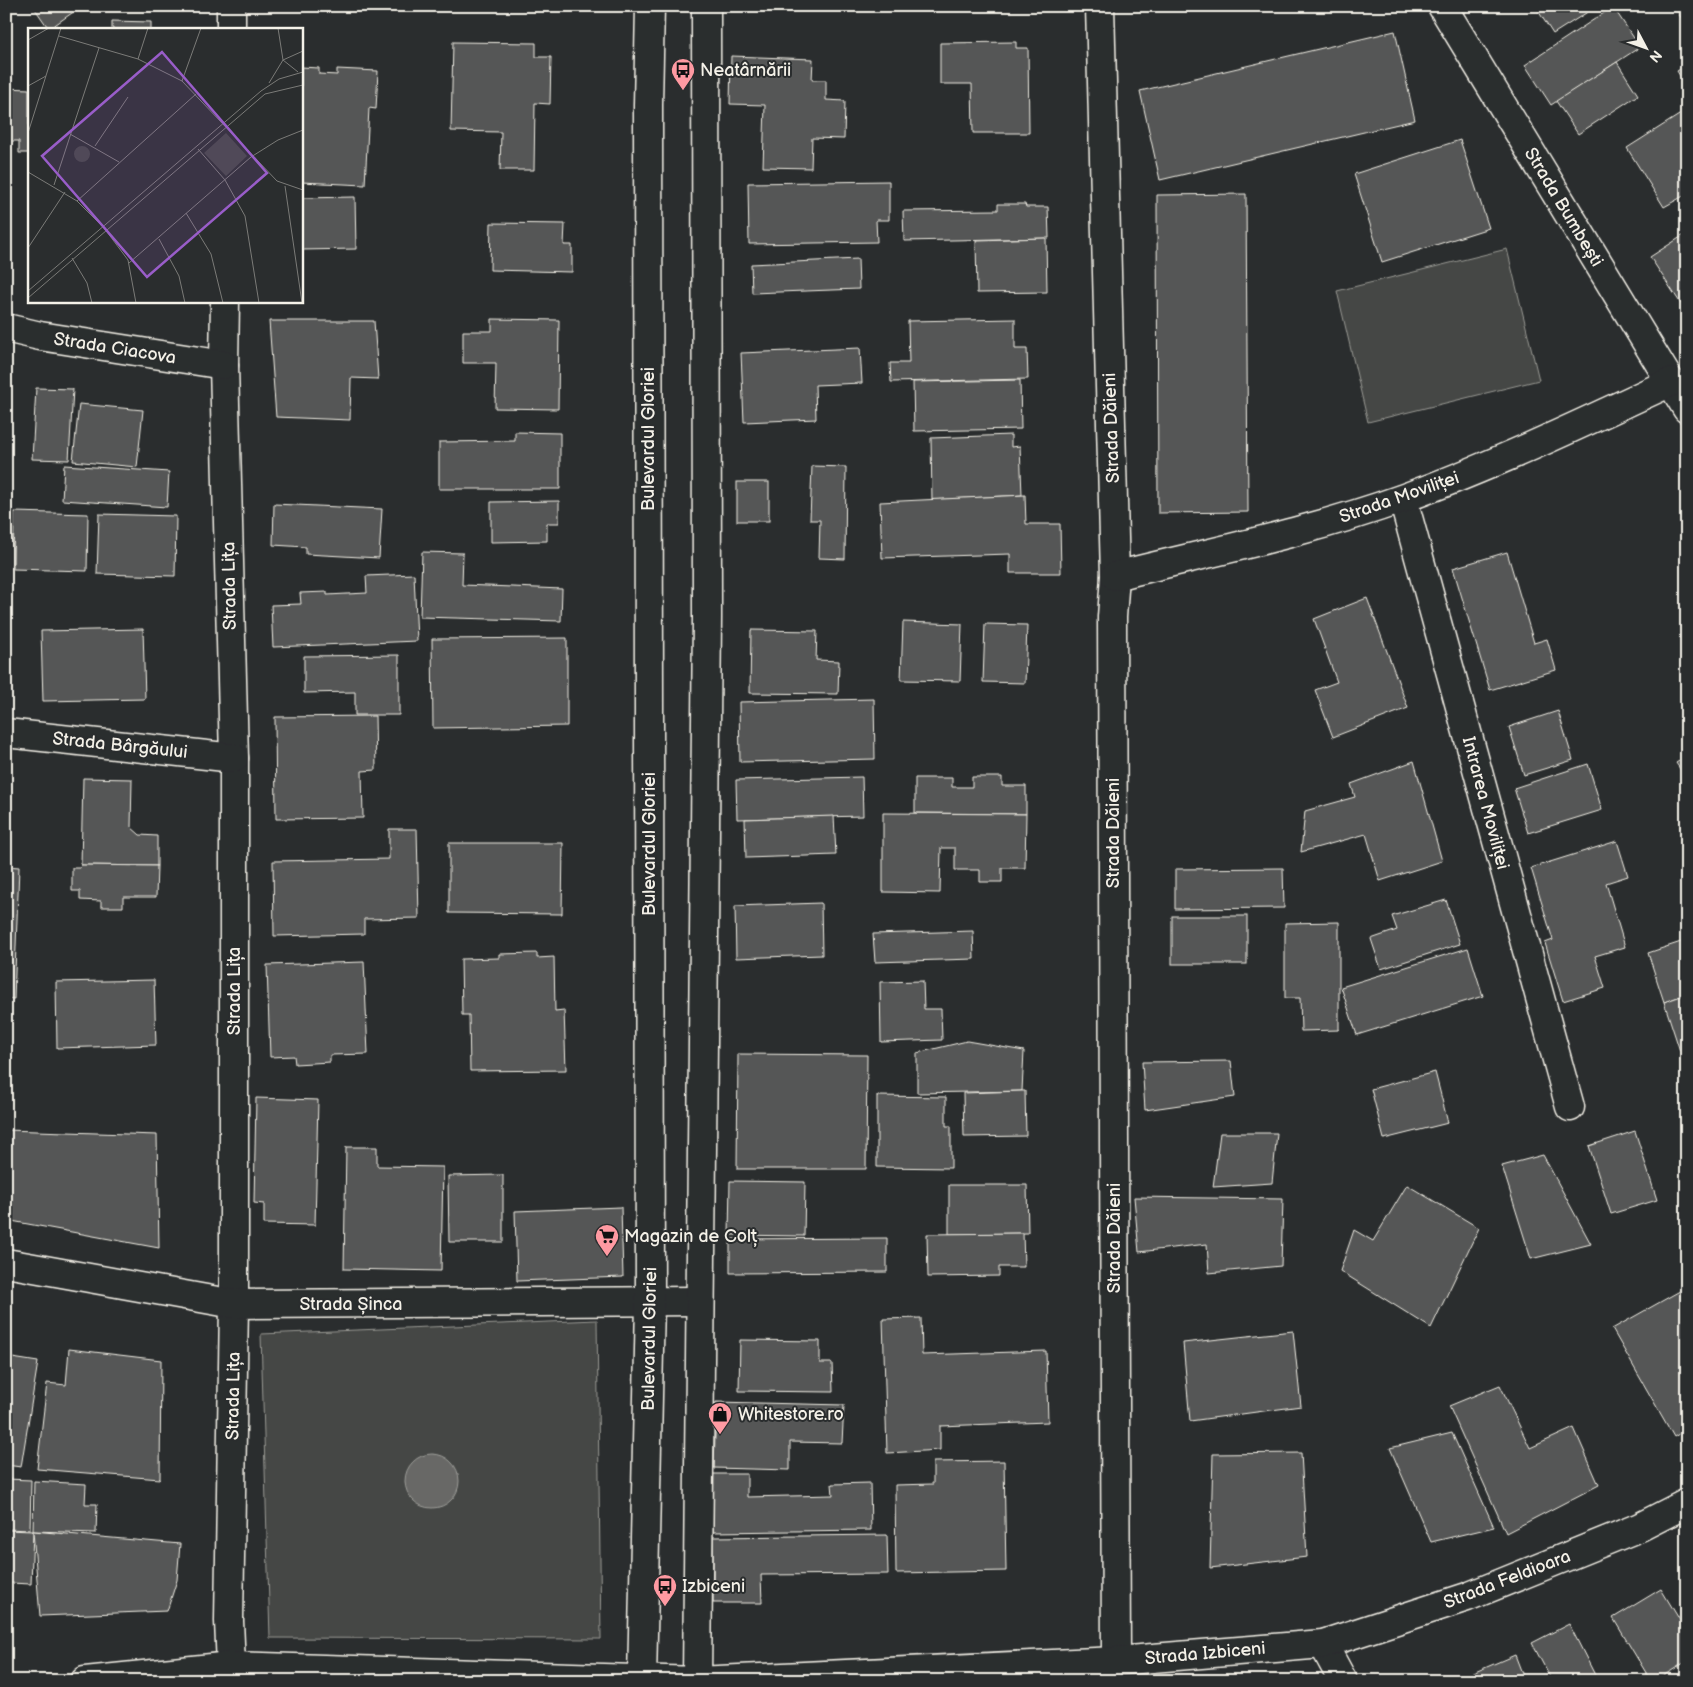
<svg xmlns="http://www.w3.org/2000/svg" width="1693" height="1687" viewBox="0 0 1693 1687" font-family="'Balsamiq Sans',sans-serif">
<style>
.green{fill:#444645;stroke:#9c9c96}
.water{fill:#676866;stroke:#9f9f9a}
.building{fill:#555756;stroke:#f4f1e8}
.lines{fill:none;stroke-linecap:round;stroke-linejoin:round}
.minor-casing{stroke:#f4f1e8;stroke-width:31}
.tertiary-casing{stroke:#f4f1e8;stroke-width:31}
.minor{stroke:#2a2d2e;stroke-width:28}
.tertiary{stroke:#2a2d2e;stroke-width:28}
.labels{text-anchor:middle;stroke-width:4;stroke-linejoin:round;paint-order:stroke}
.poi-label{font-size:18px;fill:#f4f1e8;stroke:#2a2d2e;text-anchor:start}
.street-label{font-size:18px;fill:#f4f1e8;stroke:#2a2d2e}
.inset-road{fill:none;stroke:#7b7b78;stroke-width:1}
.view{fill:#995dc9;fill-opacity:0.15;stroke:#995dc9;stroke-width:2.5}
.inset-edge{fill:none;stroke:#f4f1e8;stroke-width:2.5}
</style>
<rect width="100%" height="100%" fill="#2a2d2e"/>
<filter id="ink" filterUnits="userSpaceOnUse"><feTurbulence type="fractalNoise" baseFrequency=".02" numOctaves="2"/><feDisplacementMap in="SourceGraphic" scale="10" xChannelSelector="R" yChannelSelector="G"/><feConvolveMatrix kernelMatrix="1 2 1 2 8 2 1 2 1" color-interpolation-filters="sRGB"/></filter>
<g filter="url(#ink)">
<g class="green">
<path d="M1507 249 1539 380 1368 422 1337 291Z"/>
<path d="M597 1320 601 1639 270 1638 261 1334Z"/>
</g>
<circle class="water" cx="432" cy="1481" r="27"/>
<g class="building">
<path d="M33 6H82L49 29Z"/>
<path d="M1455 6H1475L1460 15Z"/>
<path d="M1535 6H1597L1553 34Z"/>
<path d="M1674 6H1687V23L1685 24Z"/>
<path d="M1613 7 1640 47 1551 105 1525 65Z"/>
<path d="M112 21 151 22V29H112Z"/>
<path d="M1395 31 1415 120 1160 180 1140 91Z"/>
<path d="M453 42 536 43V57H551L550 104 535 103 534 170H500L501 132 451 131Z"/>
<path d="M1016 42V48H1028L1029 133H973L972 84H940V43Z"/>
<path d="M731 56 813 59 812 80H826V100L845 101 844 139 812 138 811 168 763 167 765 105 730 104Z"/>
<path d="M1617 62 1638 95 1578 134 1556 101Z"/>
<path d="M1687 65V87L1677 71Z"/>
<path d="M301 67 319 68V74L337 75V69L378 71 376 109 369 108 365 185 301 182Z"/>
<path d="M6 88 29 89V153H19V141H6Z"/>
<path d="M1687 110V194L1664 207 1627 148Z"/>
<path d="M1460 140 1489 228 1382 262 1354 174Z"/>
<path d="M889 181V220H876L877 242 749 244 748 183Z"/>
<path d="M1246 194 1248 512 1158 513 1157 195Z"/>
<path d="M355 197 356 249 301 250V198Z"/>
<path d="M998 204H1025L1026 207H1048L1049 238 904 241 903 211 998 210Z"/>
<path d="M491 223 565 224 564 245H572V272L490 270Z"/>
<path d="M1687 233V313L1650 257Z"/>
<path d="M1046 238 1047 292 977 293 976 240Z"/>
<path d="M858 259 859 289 752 293 751 264Z"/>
<path d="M492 319 559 320 558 409 495 408 496 363H463V331H492Z"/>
<path d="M1015 319V349H1027L1028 379 891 382 890 363H909L908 321Z"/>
<path d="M269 321H374L378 379 351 378 350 420 276 417Z"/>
<path d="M860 348 862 383 815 385 816 419 744 422 741 353Z"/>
<path d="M1020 380 1021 429 914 431 913 382Z"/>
<path d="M6 384H8L7 468H6Z"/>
<path d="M36 388 73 389 69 460 32 459Z"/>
<path d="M79 404 143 410 137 467 73 461Z"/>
<path d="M515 432 560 433V489H439V442L515 441Z"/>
<path d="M1011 435V447L1020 446 1022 495 932 500 931 438Z"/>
<path d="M64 465 169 472 167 507 62 500Z"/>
<path d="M812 466 846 467 845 559 819 558 820 520H810Z"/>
<rect x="737" y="482" width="32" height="39"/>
<path d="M1025 495 1026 524H1060L1061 573H1010V554L882 558 880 502Z"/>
<path d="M559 501V523H547V541L491 542V502Z"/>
<path d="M274 504 382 509 379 558 306 554V547L273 545Z"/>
<path d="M14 512 88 514 87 571 13 569Z"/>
<path d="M99 514 176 516 175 576 97 574Z"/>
<path d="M422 552 463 553 462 585 562 589 561 621 420 617Z"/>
<path d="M1507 552 1534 643 1547 639 1556 670 1490 690 1453 568Z"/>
<path d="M414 574 417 641 273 647 271 605 301 604 300 593 327 592V595L367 593 366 576Z"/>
<path d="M1367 598 1408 708 1333 737 1315 690 1337 682 1314 619Z"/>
<path d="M903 622 962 624 960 681 901 680Z"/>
<path d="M985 624 1027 625 1025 683 983 682Z"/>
<path d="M143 629 145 699 43 701 41 631Z"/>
<path d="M751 630 817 631 816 660 839 661 838 694 750 693Z"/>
<path d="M567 638V726L433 728 432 639Z"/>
<path d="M399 655V715H355V692L304 693V656Z"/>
<path d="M874 699 875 759 740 762 739 702Z"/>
<path d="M1558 711 1573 760 1524 775 1509 727Z"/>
<path d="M375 716 376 770 362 771 363 818 276 819 275 717Z"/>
<path d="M1687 756V779L1676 763Z"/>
<path d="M1414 761 1442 861 1380 881 1366 834 1301 852 1305 811 1355 797 1351 784Z"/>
<path d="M1588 764 1602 810 1528 833 1514 788Z"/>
<path d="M862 777 863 816 737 819 736 780Z"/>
<path d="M972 777H1002V786H1026V814L915 813V778H952V787H972Z"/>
<path d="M83 778 132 779 131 827 140 835 157 836V866L81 865Z"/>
<path d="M883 813 1026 814 1025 868H1002V882H980V870H955V848H941L940 893 883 892Z"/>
<path d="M834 816 836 855 746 858 745 819Z"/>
<path d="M389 829H417L419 918 364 919V934L274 936 273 861 389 859Z"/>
<path d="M1617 841 1628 876 1606 883 1625 947 1595 956 1605 988 1563 1001 1545 943 1553 940 1531 868Z"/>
<path d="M449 843H563L562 914 449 913Z"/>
<path d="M81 865 157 866 156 897H123V907H101V901L80 900V891H72V868H80Z"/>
<path d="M6 866 19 867 14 999 6 998Z"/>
<path d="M1283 868 1284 908 1175 909V869Z"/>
<path d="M1446 900 1460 944 1381 969 1371 939 1397 930 1392 916Z"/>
<path d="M821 903 822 955 736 958 735 906Z"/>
<rect x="1172" y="916" width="75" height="48"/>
<path d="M1339 922V1030L1301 1031 1300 998H1285V923Z"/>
<path d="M973 931 974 959 875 962 873 934Z"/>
<path d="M1687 940V994L1664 1002 1648 953Z"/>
<path d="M1468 948 1483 996 1357 1035 1341 987Z"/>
<path d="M537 953V958L554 957 555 1011 564 1010 566 1070 470 1071 469 1015H462L461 959 499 958V954Z"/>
<path d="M364 962 368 1054 330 1055V1062L295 1064 294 1056 270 1057 267 965Z"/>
<path d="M154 980 156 1045 57 1048 56 982Z"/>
<path d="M923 981 924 1009H941L942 1040 881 1042 880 982Z"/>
<path d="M1687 994V1048L1680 1051 1664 1002Z"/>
<path d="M967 1041 1024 1051 1022 1091 917 1093V1053Z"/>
<path d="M738 1054 867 1055 866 1169H737Z"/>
<path d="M1231 1061 1235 1097 1145 1110 1142 1062Z"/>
<path d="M1435 1072 1448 1123 1384 1139 1371 1089Z"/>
<path d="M1022 1091H1025L1026 1136 964 1137 963 1093Z"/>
<path d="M877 1096 946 1097V1126H951V1168L877 1167Z"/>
<path d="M256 1098 318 1100 315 1225 264 1224V1204L254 1203Z"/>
<path d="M6 1130 157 1135 159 1248 6 1220Z"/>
<path d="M1635 1131 1657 1200 1611 1214 1589 1146Z"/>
<path d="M1220 1133H1277L1272 1183 1213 1187Z"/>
<path d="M1687 1139V1151L1682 1148Z"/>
<path d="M346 1147H377V1166L443 1167 441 1271 344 1269Z"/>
<path d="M1543 1155 1591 1244 1531 1259 1502 1166Z"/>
<path d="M503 1175V1242H449L448 1176Z"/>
<path d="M730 1181 805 1182 804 1236 729 1235Z"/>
<path d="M949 1185H1027L1028 1233 949 1234Z"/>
<path d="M1407 1185 1479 1228 1431 1328 1340 1271 1354 1230 1373 1241Z"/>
<path d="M1134 1197 1283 1199 1281 1266 1209 1273 1207 1244 1139 1252Z"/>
<path d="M621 1207 623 1277 517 1281 515 1211Z"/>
<path d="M1023 1233 1024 1267H999V1276L928 1277 927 1234Z"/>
<path d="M887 1238V1272L730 1273V1239Z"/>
<path d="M1687 1287V1429L1674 1437 1612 1329Z"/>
<path d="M921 1318 922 1355 1046 1351 1048 1422 940 1426V1450L887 1453 883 1319Z"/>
<path d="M1293 1331 1301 1406 1190 1421 1183 1343Z"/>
<path d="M740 1340 820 1341V1363H832L833 1392 739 1391Z"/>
<path d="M69 1349 161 1360 160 1479 37 1469 47 1383 66 1385Z"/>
<path d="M6 1357 38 1362 21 1467 6 1465Z"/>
<path d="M1500 1385 1530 1448 1574 1428 1599 1485 1506 1533 1449 1406Z"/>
<path d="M716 1402 844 1405 842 1443 790 1442V1470L714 1468Z"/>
<path d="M1452 1433 1494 1527 1431 1542 1390 1448Z"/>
<path d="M1301 1453 1307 1557 1210 1568 1213 1454Z"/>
<path d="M1004 1461 1006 1571 896 1573 895 1485 933 1484V1462Z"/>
<path d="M712 1474H747V1497L833 1495 832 1484 870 1483 871 1530 713 1532Z"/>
<path d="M6 1479 31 1480 30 1530 6 1529Z"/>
<path d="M34 1481 86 1484 85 1504H97L96 1533 33 1531Z"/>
<path d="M6 1530 33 1531 31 1584 10 1583 9 1593H6Z"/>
<path d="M33 1531 180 1544 177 1580 167 1611 40 1616Z"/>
<path d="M887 1535 888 1574 761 1575 762 1603H713V1537Z"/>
<path d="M1661 1589 1687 1632V1661L1655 1681H1651L1613 1618Z"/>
<path d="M1569 1624 1598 1681H1552L1532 1643Z"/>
<path d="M1515 1655 1525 1681H1462L1461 1678Z"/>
</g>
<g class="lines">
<g class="minor-casing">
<g id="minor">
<path d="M1100 6 1115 576 1112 617 1116 1661"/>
<path d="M1442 6 1687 409"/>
<path d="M231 29V6"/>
<path d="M225 301 224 365 234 758V1304L229 1621 231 1666 228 1681"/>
<path d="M6 328 40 336 224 365"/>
<path d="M1403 499 1570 1107"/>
<path d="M1115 576C1211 552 1310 532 1404 498 1495 465 1583 423 1671 382"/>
<path d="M6 733 234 758"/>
<path d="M6 1263 234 1304 699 1301"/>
<path d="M1323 1644 1343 1681"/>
<path d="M85 1681 231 1666 697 1681 1116 1661 1323 1644 1467 1597 1640 1527 1687 1503"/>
</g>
</g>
<g class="tertiary-casing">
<g id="tertiary">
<path d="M642 1681 650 1302 648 105 650 6"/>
<path d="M697 1681 707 617 706 6"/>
</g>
</g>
<use href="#minor" class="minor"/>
<use href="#tertiary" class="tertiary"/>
</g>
</g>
<defs>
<g id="bus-pin" transform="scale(1.25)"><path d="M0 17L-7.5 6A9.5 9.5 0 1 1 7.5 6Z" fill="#ff9aa2" stroke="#2a2d2e"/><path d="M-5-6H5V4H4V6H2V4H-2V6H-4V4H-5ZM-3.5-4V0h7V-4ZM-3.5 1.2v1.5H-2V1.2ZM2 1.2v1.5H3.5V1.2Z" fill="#111"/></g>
<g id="supermarket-pin" transform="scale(1.25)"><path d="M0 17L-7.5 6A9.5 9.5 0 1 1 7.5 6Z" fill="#ff9aa2" stroke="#2a2d2e"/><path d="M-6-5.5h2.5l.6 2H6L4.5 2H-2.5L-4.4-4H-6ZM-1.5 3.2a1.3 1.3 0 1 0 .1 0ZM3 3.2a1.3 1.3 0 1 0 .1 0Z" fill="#111"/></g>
<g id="shop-pin" transform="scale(1.25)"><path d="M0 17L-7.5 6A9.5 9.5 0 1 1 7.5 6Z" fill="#ff9aa2" stroke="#2a2d2e"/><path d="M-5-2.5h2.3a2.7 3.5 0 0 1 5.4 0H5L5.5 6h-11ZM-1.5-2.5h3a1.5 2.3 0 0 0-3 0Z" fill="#111"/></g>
</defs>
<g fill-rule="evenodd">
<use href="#bus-pin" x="683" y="70"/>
<use href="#supermarket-pin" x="607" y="1236"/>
<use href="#shop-pin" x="720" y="1414"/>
<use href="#bus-pin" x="665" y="1586"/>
</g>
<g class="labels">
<g class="poi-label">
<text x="700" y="76">Neatârnării</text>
<text x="624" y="1242">Magazin de Colț</text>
<text x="738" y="1420">Whitestore.ro</text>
<text x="682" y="1592">Izbiceni</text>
</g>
<g class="street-label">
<text transform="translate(1564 207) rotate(59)" y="6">Strada Bumbești</text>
<text transform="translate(115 348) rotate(9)" y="6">Strada Ciacova</text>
<text transform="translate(1111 428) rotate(-92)" y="6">Strada Dăieni</text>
<text transform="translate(648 439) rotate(-90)" y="6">Bulevardul Gloriei</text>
<text transform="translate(1399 497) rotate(-19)" y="6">Strada Moviliței</text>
<text transform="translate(229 586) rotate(-91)" y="6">Strada Lița</text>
<text transform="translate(120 745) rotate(6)" y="6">Strada Bârgăului</text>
<text transform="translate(1486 803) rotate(75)" y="6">Intrarea Moviliței</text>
<text transform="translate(1113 833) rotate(-90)" y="6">Strada Dăieni</text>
<text transform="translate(649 844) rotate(-90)" y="6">Bulevardul Gloriei</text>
<text transform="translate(234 991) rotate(-90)" y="6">Strada Lița</text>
<text transform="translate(1114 1238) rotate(-90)" y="6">Strada Dăieni</text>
<text x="351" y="1310">Strada Șinca</text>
<text transform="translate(649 1339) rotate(-89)" y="6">Bulevardul Gloriei</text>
<text transform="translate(233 1396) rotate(-89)" y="6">Strada Lița</text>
<text transform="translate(1507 1579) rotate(-21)" y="6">Strada Feldioara</text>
<text transform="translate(1205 1653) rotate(-5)" y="6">Strada Izbiceni</text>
</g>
</g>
<g transform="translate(28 28)">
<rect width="275" height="275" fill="#2a2d2e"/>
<path d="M198 105 219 128 198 148 176 125ZM46 126a8 8 0 1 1 16 0a8 8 0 1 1-16 0Z" fill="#444645"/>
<path class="inset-road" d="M250 0 255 32 270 44M31 8 110 31 154 53 249 153 275 162M0 12 21 0M110 31 120 0M255 32 275 23M154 53 173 0M241 55 255 32M0 58 18 48M0 105 33 0M42 106 91 134M67 118 100 69M170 121 197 152 217 188 231 275M0 144 49 173 76 200 100 232 108 275M26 157 71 20M257 158 274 275M49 173 168 66M158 185 183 226 195 275M131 211 151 248 157 275M0 220 37 164M44 230 59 255 64 275M101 235 223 129 250 112 275 102M0 263 233 63 251 51 275 44M0 270 237 66 275 57"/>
<path class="view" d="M134 24 239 145 119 249 14 128Z"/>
<rect width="275" height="275" class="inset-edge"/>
</g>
<rect width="1693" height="1687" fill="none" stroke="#2a2d2e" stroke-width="25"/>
<rect x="12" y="12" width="1668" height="1662" fill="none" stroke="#f4f1e8" stroke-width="2" filter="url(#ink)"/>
<g transform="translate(1646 48) rotate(131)" stroke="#2a2d2e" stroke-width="4" paint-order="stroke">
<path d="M0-4L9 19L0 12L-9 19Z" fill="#f4f1e8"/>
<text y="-8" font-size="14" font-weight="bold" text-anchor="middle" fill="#f4f1e8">N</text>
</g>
</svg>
